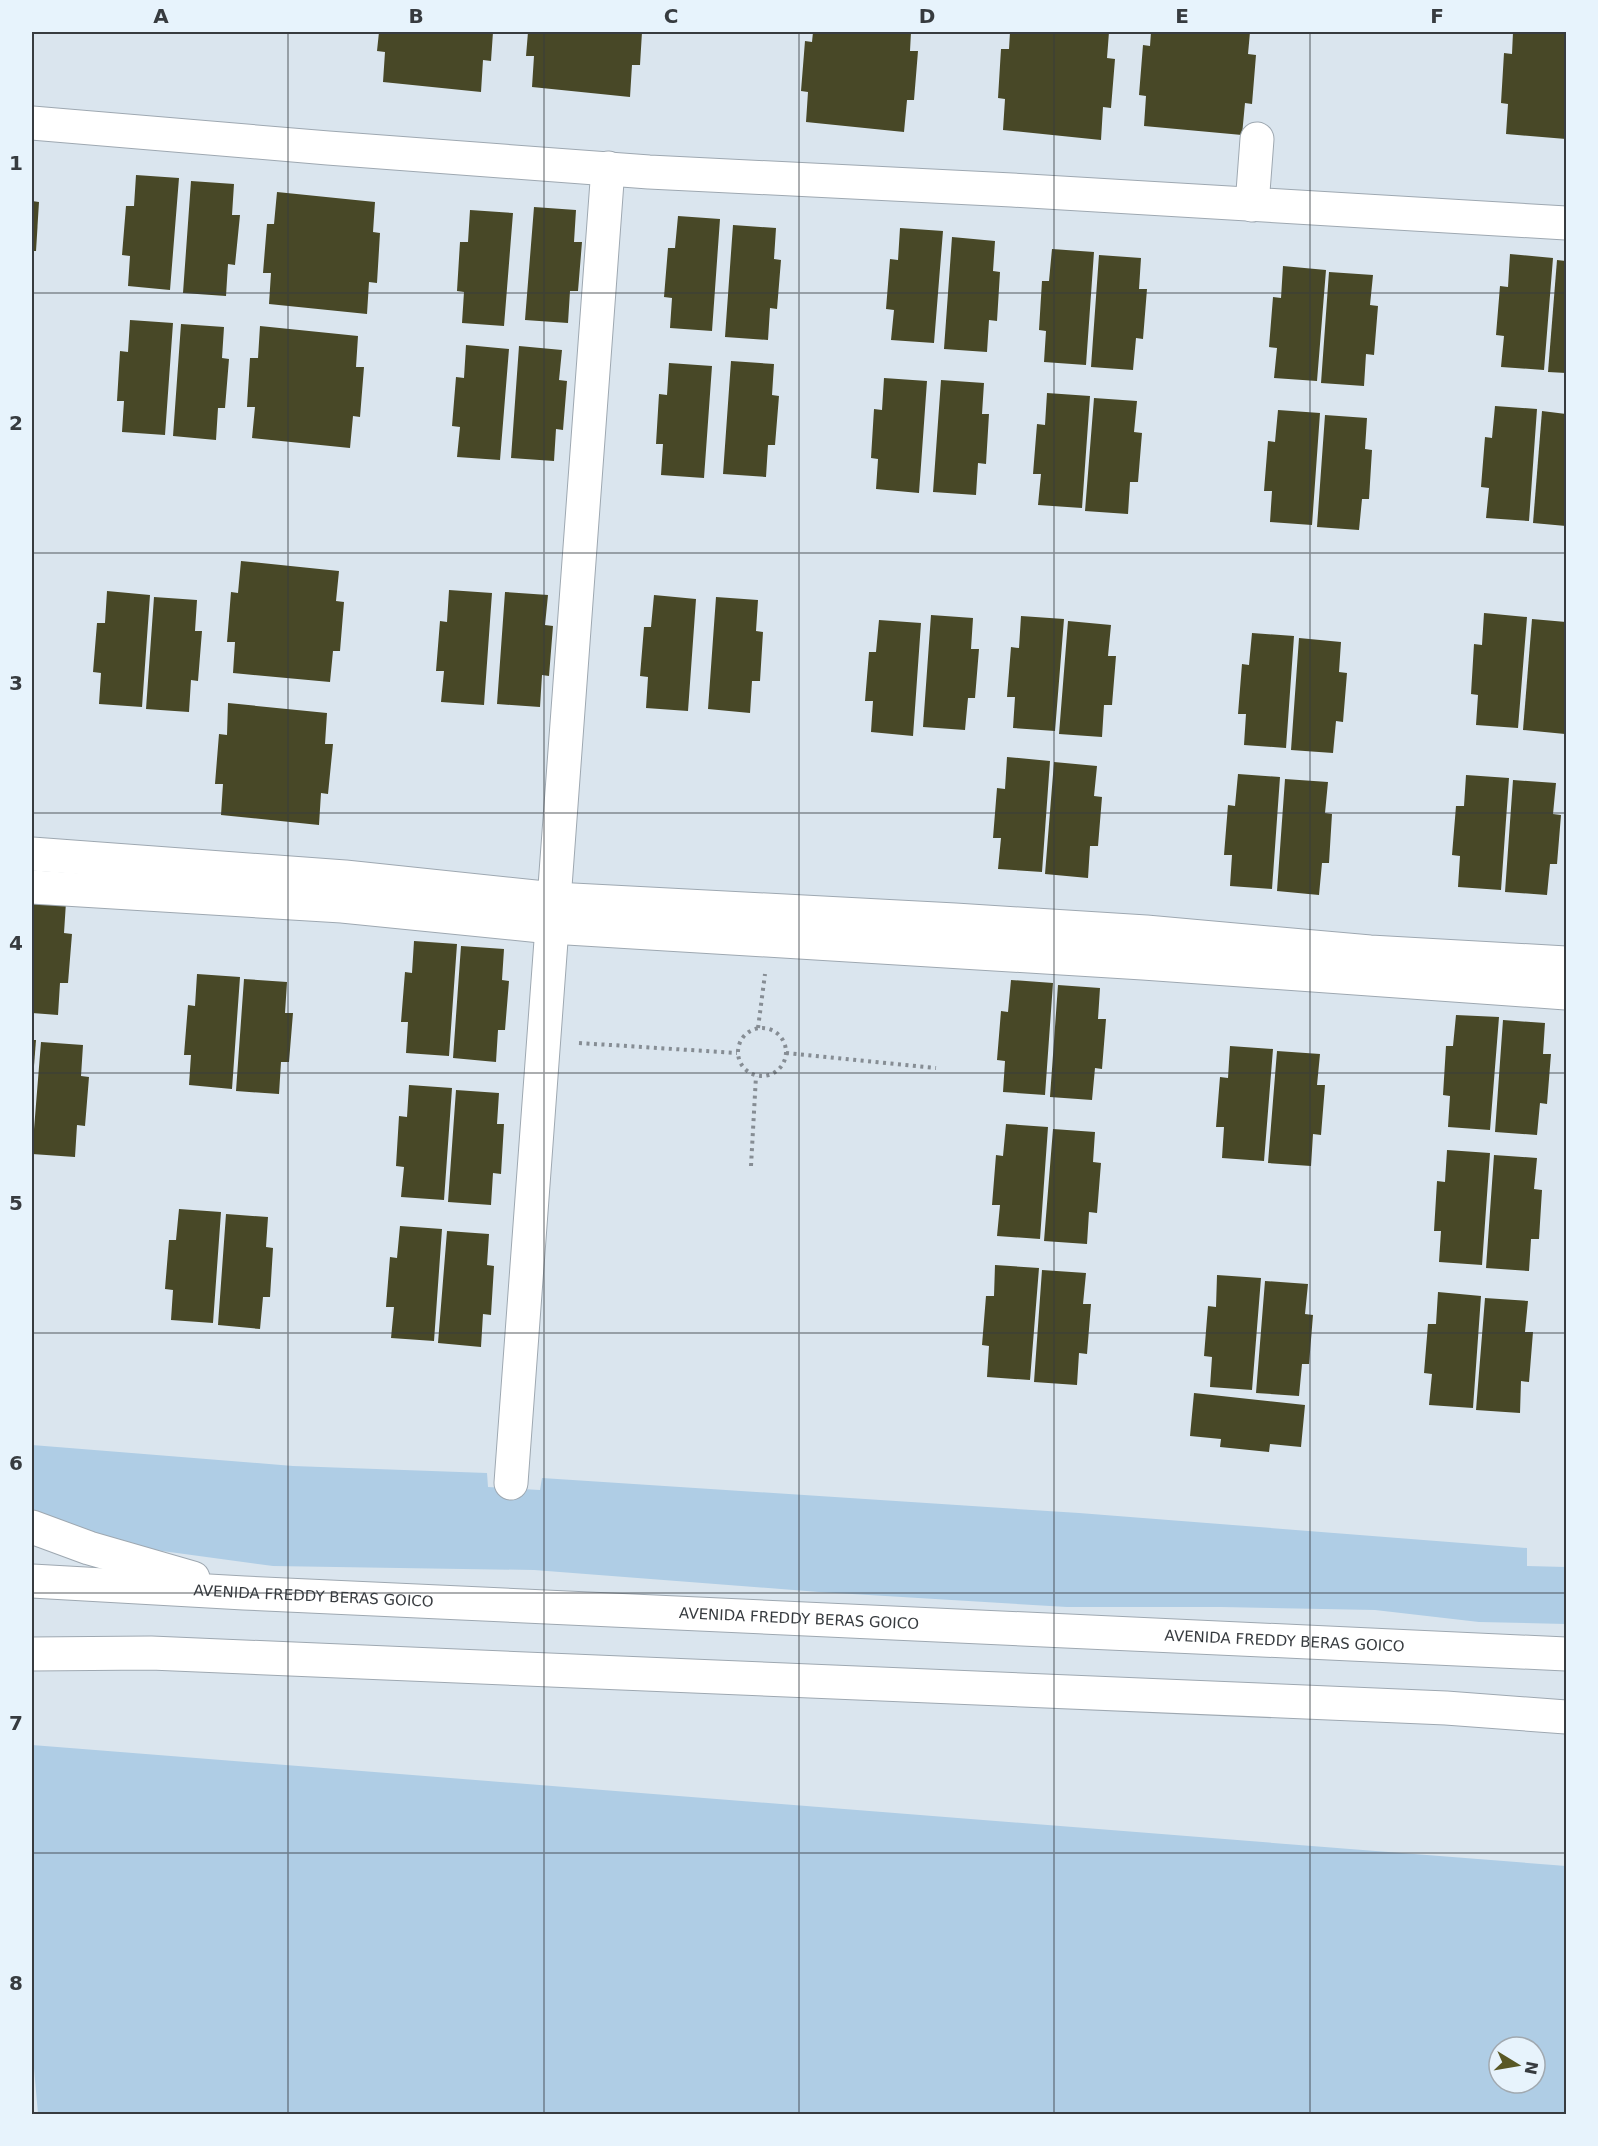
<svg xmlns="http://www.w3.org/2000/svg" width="1598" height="2146" viewBox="0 0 1598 2146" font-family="'DejaVu Sans',sans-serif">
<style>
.green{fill:#afcde5;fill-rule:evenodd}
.building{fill:#484827}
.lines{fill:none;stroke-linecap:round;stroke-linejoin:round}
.minor-casing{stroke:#9ea8b1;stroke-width:35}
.major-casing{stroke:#9ea8b1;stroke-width:35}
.path{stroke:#868d94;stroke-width:4;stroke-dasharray:3 4.5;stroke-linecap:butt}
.minor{stroke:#fff;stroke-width:33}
.major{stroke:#fff;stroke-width:33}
.grid{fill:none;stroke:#373b3f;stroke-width:1.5;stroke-opacity:0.55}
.labels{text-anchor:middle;stroke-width:6;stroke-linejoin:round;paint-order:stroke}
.street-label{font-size:15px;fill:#373b3f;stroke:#e7f3fc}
.neatline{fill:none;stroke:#373b3f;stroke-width:2}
.grid-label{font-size:20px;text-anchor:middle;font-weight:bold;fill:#373b3f}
</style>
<rect width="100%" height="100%" fill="#dae5ee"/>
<g class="green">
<path d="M32 1445 293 1466 487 1473 488 1487 540 1490 542 1478 1079 1513 1527 1548V1566L1566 1567V1624L1479 1622 1375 1610 1221 1607H1067L819 1592 534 1570 273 1566 96 1542 32 1529Z"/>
<path d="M32 1745 1566 1866V2114H38L32 2045ZM1499 2047H1535V2083H1499Z"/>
</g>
<g class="building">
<path d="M379 32H493L491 61 483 60 481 92 383 82 385 52 377 51Z"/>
<path d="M528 32H642L640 65H632L630 97 532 87 534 56H526Z"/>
<path d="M813 32H911L910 51H918L914 100H907L904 132 806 122 808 92 801 91 805 41 812 42Z"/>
<path d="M1010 32H1109L1107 58 1115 59 1111 108 1103 107 1101 140 1003 130 1005 99 998 98 1001 49H1009Z"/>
<path d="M1151 32H1250L1248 54 1256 55 1252 104 1245 103 1242 135 1144 126 1146 96 1139 95 1143 45 1150 46Z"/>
<path d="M1513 32H1566V139L1506 134 1508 104 1501 103 1504 53 1512 54Z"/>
<path d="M136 175 179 178 170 290 128 286 130 256 122 255 126 206H134Z"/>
<path d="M191 181 234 184 232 215H240L235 265 228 264 226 296 183 293Z"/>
<path d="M277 192 375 202 373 232 380 233 377 283 369 282 367 314 269 304 271 273H263L267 224H274Z"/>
<path d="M32 201 39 202 36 251H32Z"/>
<path d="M534 207 576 210 574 242H582L578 291H570L568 323 525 320Z"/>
<path d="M470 210 513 213 504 326 462 323 464 292 457 291 460 242H468Z"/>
<path d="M678 216 720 219 712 331 670 328 672 298 664 297 668 248H675Z"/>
<path d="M733 225 776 228 774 259 781 260 777 309 770 308 768 340 725 337Z"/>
<path d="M900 228 943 231 934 343 891 340 894 310 886 309 890 259 898 260Z"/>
<path d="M952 237 995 241 993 271 1000 272 997 321 989 320 987 352 944 349Z"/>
<path d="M1052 249 1094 252 1086 365 1044 362 1046 331 1039 330 1042 281H1049Z"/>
<path d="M1510 254 1553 258 1544 370 1501 367 1504 336 1496 335 1500 286 1508 287Z"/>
<path d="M1099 255 1141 258 1139 289H1147L1143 339 1136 338 1133 370 1091 367Z"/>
<path d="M1557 260 1566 261V373L1548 372Z"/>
<path d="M1283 266 1326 270 1317 381 1274 378 1277 348 1269 347 1273 297 1281 298Z"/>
<path d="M1329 272 1373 275 1370 305 1378 306 1374 355 1366 354 1364 386 1321 383Z"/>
<path d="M130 320 173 323 165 435 122 432 124 401H117L120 351 128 352Z"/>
<path d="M181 324 224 327 222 358 229 359 225 408H218L216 440 173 436Z"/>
<path d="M260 326 358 336 356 367H364L360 417 353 416 350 448 252 438 255 407H247L250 358H258Z"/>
<path d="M466 345 509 349 500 460 457 457 460 427 452 426 456 377 464 378Z"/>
<path d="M519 346 562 350 559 380 567 381 563 430 556 429 554 461 511 458Z"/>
<path d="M731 361 774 364 772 395 779 396 775 445H768L766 477 723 474Z"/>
<path d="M669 363 712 366 704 478 661 475 663 444H656L659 394 667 395Z"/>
<path d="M884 378 927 381 919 493 876 489 878 459 871 458 874 409 882 410Z"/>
<path d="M941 380 984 383 982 414H989L986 464 978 463 976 495 933 492Z"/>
<path d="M1047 393 1090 396 1082 508 1038 505 1041 474H1033L1037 424 1045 425Z"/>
<path d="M1094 398 1137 401 1134 432 1142 433 1138 482H1130L1128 514 1085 511Z"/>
<path d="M1495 406 1537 409 1529 521 1486 518 1489 488 1481 487 1485 437 1492 438Z"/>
<path d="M1278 410 1320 413 1312 525 1270 522 1272 491H1264L1268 441 1275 442Z"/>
<path d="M1542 411 1566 414V526L1533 523Z"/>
<path d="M1325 415 1367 418 1365 449 1372 450 1369 499H1362L1359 530 1317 527Z"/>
<path d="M241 561 339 571 336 601 344 602 340 651H333L330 682 233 673 235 642H227L231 592 238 593Z"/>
<path d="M449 590 492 593 484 705 441 702 444 671H436L440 621 447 622Z"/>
<path d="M107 591 150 595 142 707 99 704 101 673 93 672 97 623H105Z"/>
<path d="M505 592 548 595 545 625 553 626 549 676 542 675 540 707 497 704Z"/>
<path d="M654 595 696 599 688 711 646 708 648 677 640 676 644 627H651Z"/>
<path d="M154 597 197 600 195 631H202L198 681 191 680 189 712 146 709Z"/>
<path d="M716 597 758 600 756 631 763 632 760 681H752L750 713 708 709Z"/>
<path d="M1484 613 1527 617 1518 728 1476 725 1478 695 1471 694 1474 644 1482 645Z"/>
<path d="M931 615 973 618 971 649H979L975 698H968L965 730 923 727Z"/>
<path d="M1021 616 1064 619 1055 731 1013 728 1015 697H1007L1011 647 1019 648Z"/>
<path d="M1532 619 1566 622 1565 734 1523 730Z"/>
<path d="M879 620 921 623 913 736 871 732 873 701H865L869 652H876Z"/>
<path d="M1068 621 1111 625 1108 656H1116L1112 705H1104L1102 737 1059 734Z"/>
<path d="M1252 633 1294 636 1286 748 1244 745 1246 714H1238L1242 664 1249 665Z"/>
<path d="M1299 638 1341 642 1339 672 1347 673 1343 722 1336 721 1333 753 1291 750Z"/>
<path d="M228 703 327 713 325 744H333L328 794 321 793 319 825 221 815 223 784H215L219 734 227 735Z"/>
<path d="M1007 757 1050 761 1042 872 998 869 1001 838H993L997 788 1005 789Z"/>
<path d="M1054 762 1097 766 1094 796 1102 797 1098 846H1090L1088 878 1045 874Z"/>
<path d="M1238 774 1280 777 1272 889 1230 886 1232 855H1224L1228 805 1235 806Z"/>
<path d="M1466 775 1509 778 1501 890 1458 887 1460 856 1452 855 1456 806H1464Z"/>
<path d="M1285 779 1328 782 1325 813 1332 814 1329 863H1322L1319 895 1277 891Z"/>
<path d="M1513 780 1556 783 1553 814 1561 815 1557 864H1550L1547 895 1505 892Z"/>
<path d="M32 900 66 902 64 933 72 934 68 983H60L58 1015 32 1013Z"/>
<path d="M414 941 457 944 449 1056 406 1053 408 1022H401L405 972 412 973Z"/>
<path d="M461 946 504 949 502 980 509 981 505 1030H498L496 1062 453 1058Z"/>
<path d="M197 974 240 977 232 1089 189 1085 191 1055H184L188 1005 195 1006Z"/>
<path d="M244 979 287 982 285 1013H293L289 1062H281L279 1094 236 1091Z"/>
<path d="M1011 980 1053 983 1045 1095 1003 1092 1005 1061 997 1060 1001 1011 1008 1012Z"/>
<path d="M1058 985 1100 988 1098 1019H1106L1102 1069 1095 1068 1092 1100 1050 1097Z"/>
<path d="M1456 1015 1499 1017 1490 1130 1448 1127 1450 1096 1443 1095 1446 1046H1453Z"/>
<path d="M1503 1020 1545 1023 1543 1054H1551L1547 1104 1540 1103 1537 1135 1495 1132Z"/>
<path d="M32 1040H36L33 1079H32Z"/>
<path d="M41 1042 83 1045 81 1076 89 1077 85 1126 77 1125 75 1157 32 1154Z"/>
<path d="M1230 1046 1273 1049 1264 1161 1222 1158 1224 1127H1216L1220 1077 1228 1078Z"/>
<path d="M1277 1051 1320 1054 1317 1085H1325L1321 1135 1313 1134 1311 1166 1268 1163Z"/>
<path d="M409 1085 452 1088 444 1200 401 1197 404 1167 396 1166 399 1116 407 1117Z"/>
<path d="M456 1090 499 1093 497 1124H504L501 1174 493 1173 491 1205 448 1202Z"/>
<path d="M1006 1124 1048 1127 1040 1239 997 1236 1000 1205H992L996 1155 1003 1156Z"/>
<path d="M1053 1129 1095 1132 1093 1162 1101 1163 1097 1213 1089 1212 1087 1244 1044 1241Z"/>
<path d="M1447 1150 1490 1153 1482 1265 1439 1262 1441 1231H1434L1437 1181 1445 1182Z"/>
<path d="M1494 1155 1537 1158 1534 1189 1542 1190 1539 1239H1531L1529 1271 1486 1268Z"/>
<path d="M179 1209 221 1212 213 1323 171 1320 173 1290 165 1289 169 1240H176Z"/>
<path d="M226 1214 268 1217 266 1247 273 1248 270 1297H263L260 1329 218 1325Z"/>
<path d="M400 1226 442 1229 434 1341 391 1338 394 1307H386L390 1257 397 1258Z"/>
<path d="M447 1231 489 1234 487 1265 494 1266 491 1315 483 1314 481 1347 438 1343Z"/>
<path d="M995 1265 1039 1268 1030 1380 987 1377 989 1346 982 1345 986 1296H994Z"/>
<path d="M1042 1270 1086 1273 1083 1304H1091L1087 1354 1079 1353 1077 1385 1034 1382Z"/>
<path d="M1217 1275 1261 1278 1252 1390 1210 1387 1212 1357 1204 1356 1208 1306 1216 1307Z"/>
<path d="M1265 1281 1308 1284 1305 1314 1313 1315 1309 1364H1302L1299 1396 1256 1393Z"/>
<path d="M1438 1292 1481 1296 1473 1408 1429 1405 1432 1374 1424 1373 1428 1324H1436Z"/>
<path d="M1485 1298 1528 1301 1525 1332H1533L1529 1382 1521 1381 1520 1413 1476 1410Z"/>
<path d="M1194 1393 1305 1405 1301 1447 1270 1444 1269 1452 1220 1447 1221 1439 1190 1436Z"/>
</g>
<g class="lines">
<g class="minor-casing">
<g id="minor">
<path d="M32 123 328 148 649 172 1012 190 1566 223"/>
<path d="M1252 205 1257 139"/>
<path d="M32 854 345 877 554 899 955 920 1146 932 1370 952 1566 963"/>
<path d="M32 887 342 906 551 927 1143 963 1566 993"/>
<path d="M511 1483 608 168"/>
</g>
</g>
<g class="major-casing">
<g id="major">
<path d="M32 1527 89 1548 193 1578"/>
<path id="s1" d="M32 1581 244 1593 1566 1654"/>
<path d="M32 1654 151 1653 1446 1708 1566 1717"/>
</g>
</g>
<g class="path">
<circle cx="762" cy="1052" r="24"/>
<path d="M758 1028 765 974"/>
<path d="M579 1043 737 1053"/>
<path d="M786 1053 936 1068"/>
<path d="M751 1166 756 1076"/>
</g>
<use href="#minor" class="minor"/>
<use href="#major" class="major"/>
</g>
<path class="grid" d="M288 32V2114M544 32V2114M799 32V2114M1054 32V2114M1310 32V2114M32 293H1566M32 553H1566M32 813H1566M32 1073H1566M32 1333H1566M32 1593H1566M32 1853H1566"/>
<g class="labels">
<g class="street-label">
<text dy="5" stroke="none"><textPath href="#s1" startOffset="282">AVENIDA FREDDY BERAS GOICO</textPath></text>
<text dy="5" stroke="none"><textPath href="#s1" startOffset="768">AVENIDA FREDDY BERAS GOICO</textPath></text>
<text dy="5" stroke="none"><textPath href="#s1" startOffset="1254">AVENIDA FREDDY BERAS GOICO</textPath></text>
</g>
</g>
<rect width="1598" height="2146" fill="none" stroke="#e7f3fc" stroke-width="66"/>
<g transform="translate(1517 2065) rotate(101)"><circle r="28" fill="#e7f3fc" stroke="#a1a9b0" stroke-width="1.5"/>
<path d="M0-4.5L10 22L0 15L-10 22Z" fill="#595825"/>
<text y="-9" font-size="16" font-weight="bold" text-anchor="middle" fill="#373b3f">N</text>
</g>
<rect x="33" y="33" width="1532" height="2080" class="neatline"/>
<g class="grid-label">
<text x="161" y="23">A</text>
<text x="416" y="23">B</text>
<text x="671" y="23">C</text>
<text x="927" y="23">D</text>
<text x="1182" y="23">E</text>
<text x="1437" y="23">F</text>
<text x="16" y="170">1</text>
<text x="16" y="430">2</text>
<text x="16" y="690">3</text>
<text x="16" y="950">4</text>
<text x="16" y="1210">5</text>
<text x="16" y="1470">6</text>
<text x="16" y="1730">7</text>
<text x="16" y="1990">8</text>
</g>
</svg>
